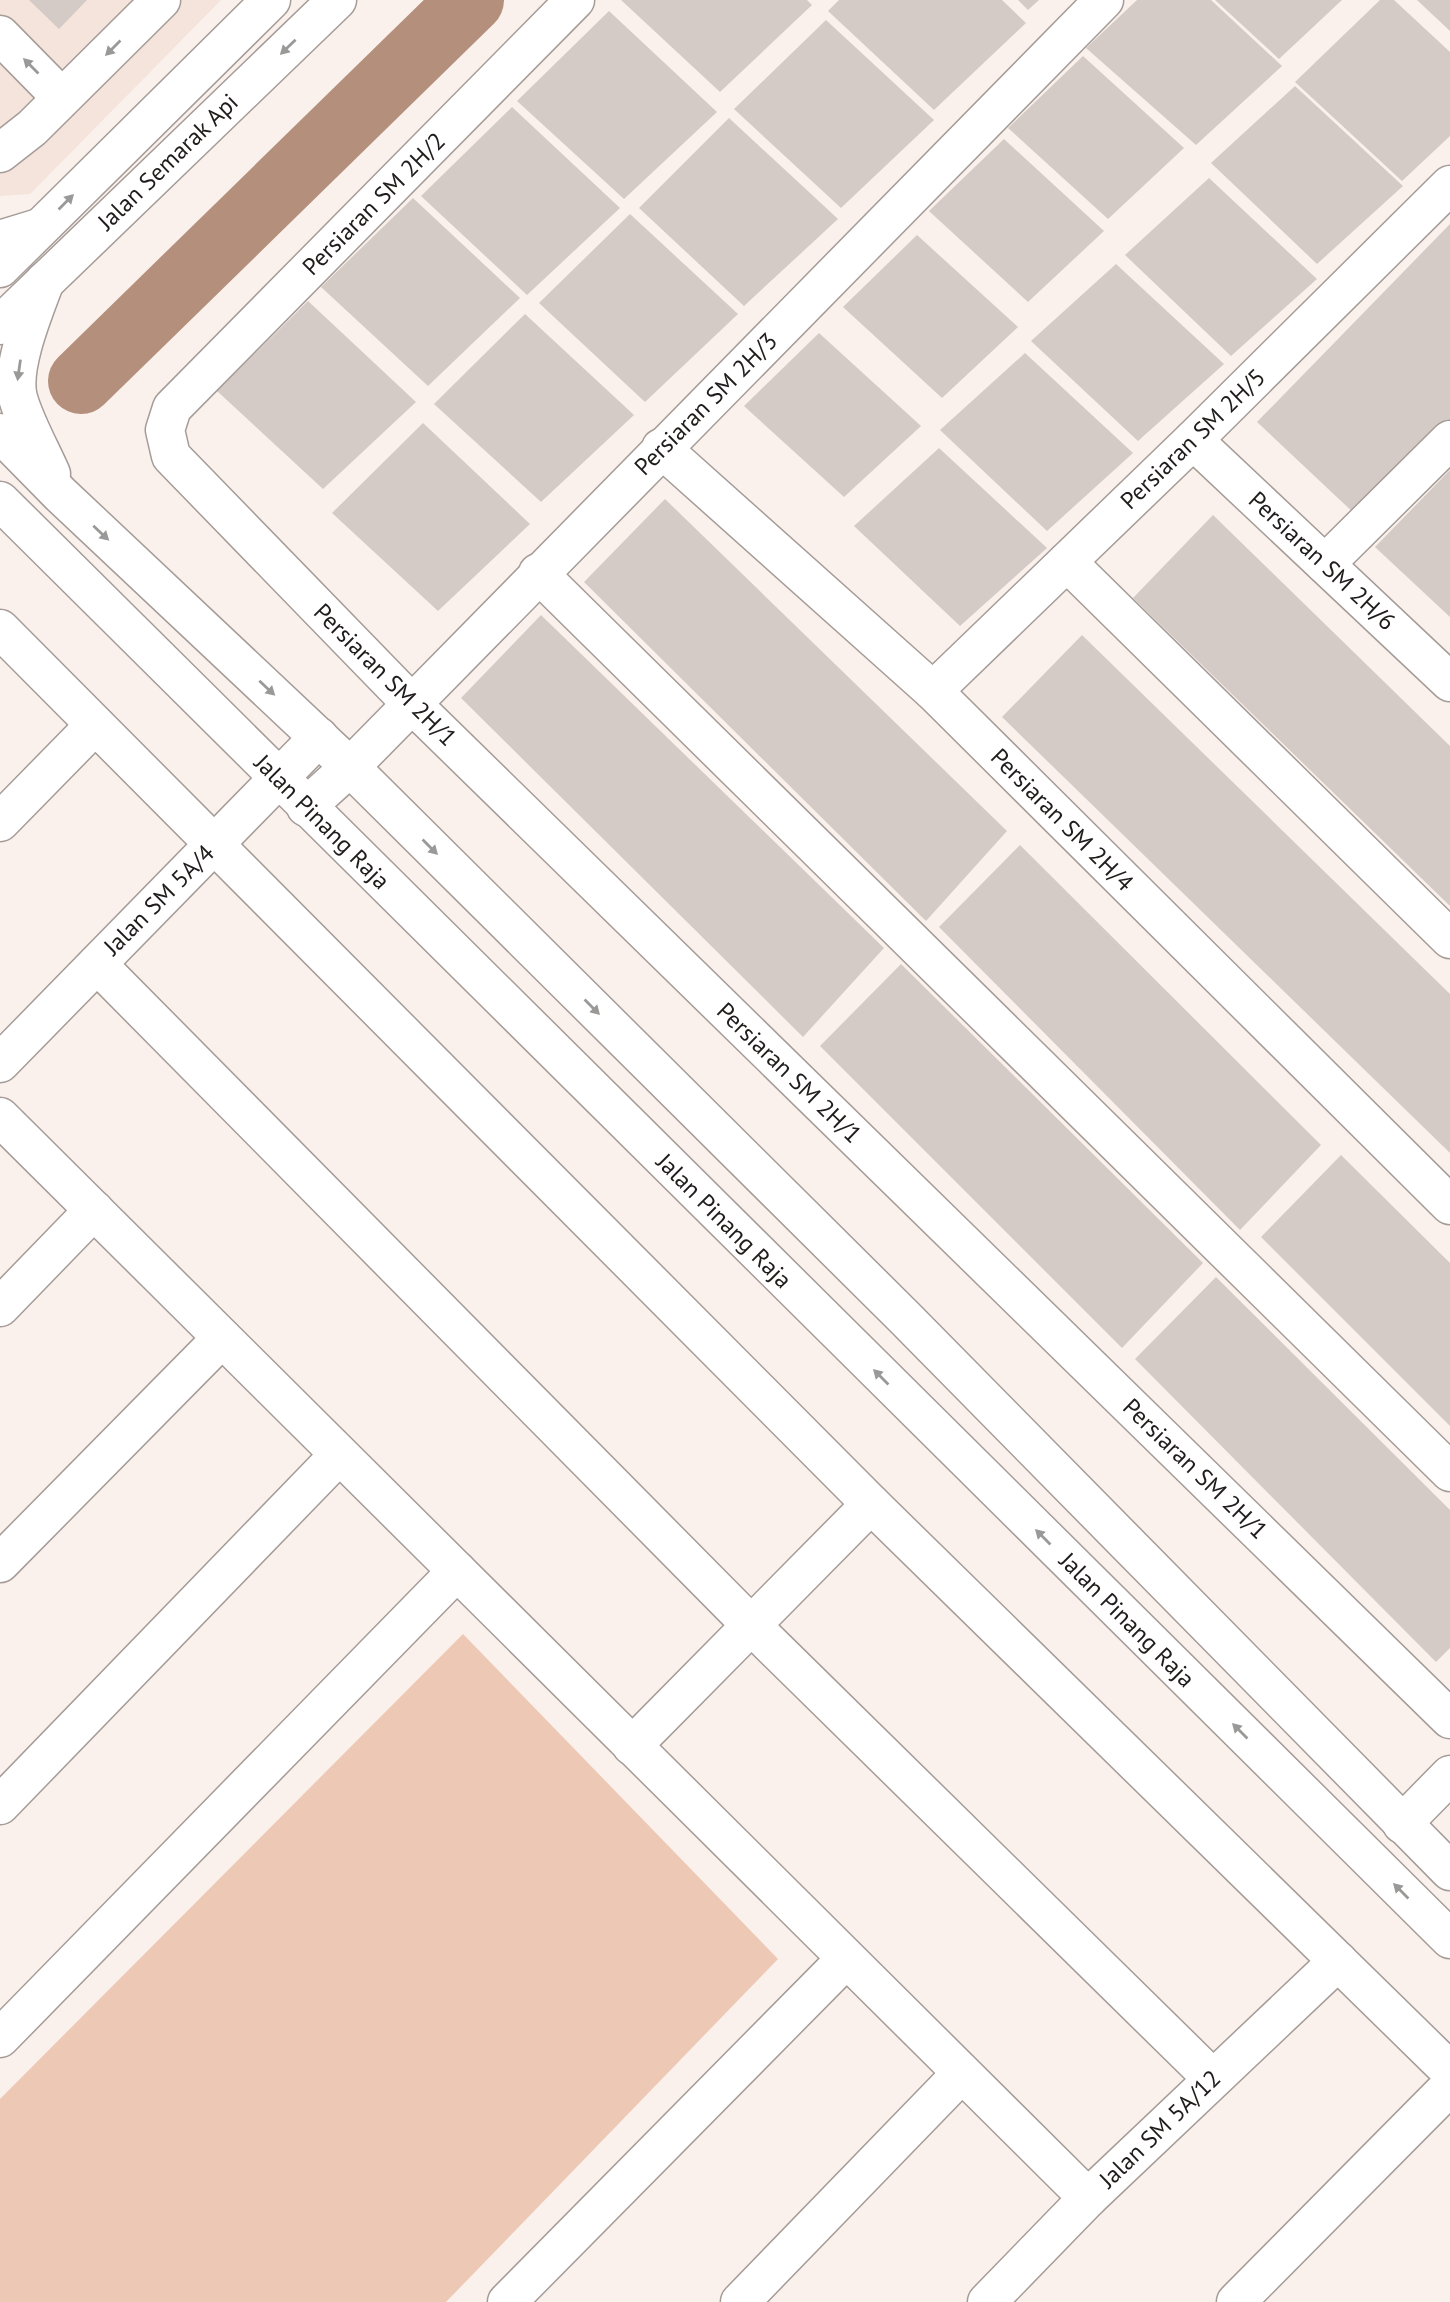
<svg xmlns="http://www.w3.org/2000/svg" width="1450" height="2302" viewBox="0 0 1450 2302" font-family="'PT Sans',sans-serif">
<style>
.built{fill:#f4e4db}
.green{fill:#edc8b4}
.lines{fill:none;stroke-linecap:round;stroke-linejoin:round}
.river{stroke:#b38f7c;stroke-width:66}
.building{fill:#d4cbc7}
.minor-casing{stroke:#a59c98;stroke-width:41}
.major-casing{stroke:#a59c98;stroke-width:41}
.minor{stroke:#fff;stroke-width:38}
.major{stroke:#fff;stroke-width:38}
.oneway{fill:#9a9998}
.labels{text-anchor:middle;stroke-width:7;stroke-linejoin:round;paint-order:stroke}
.street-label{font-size:24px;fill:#1f1c1b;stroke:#fff}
</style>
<rect width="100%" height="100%" fill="#faf0ec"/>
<path class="built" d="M0 0H221L30 194 0 196Z"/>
<path class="green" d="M463 1634 778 1959 446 2302H0V2099Z"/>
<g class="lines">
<path class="river" d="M81 381 471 0"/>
</g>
<g class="building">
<path d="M29 0H87L59 29Z"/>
<path d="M621 0H807L812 5 720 92Z"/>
<path d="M839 0H1002L1026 23 934 110 828 11Z"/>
<path d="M1018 0H1039L1028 10Z"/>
<path d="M1137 0H1211L1282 66 1196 145 1086 48Z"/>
<path d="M1215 0H1342L1279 59Z"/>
<path d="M1380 0H1394L1450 52V136L1402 181 1295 82Z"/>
<path d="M1417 0H1450V31Z"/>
<path d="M609 11 717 112 624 199 517 101Z"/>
<path d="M826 20 934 120 841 208 734 109Z"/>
<path d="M1083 56 1184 148 1108 219 1008 128Z"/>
<path d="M1295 86 1403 186 1317 264 1211 163Z"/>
<path d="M512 107 620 208 527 295 421 196Z"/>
<path d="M729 118 838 219 744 306 639 208Z"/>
<path d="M1004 139 1104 231 1028 302 929 211Z"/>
<path d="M1209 178 1317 279 1231 356 1125 255Z"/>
<path d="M413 198 520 298 428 386 321 287Z"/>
<path d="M630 214 738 314 645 402 539 303Z"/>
<path d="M1450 224V422L1357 516 1257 422Z"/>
<path d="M917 235 1018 327 942 398 843 307Z"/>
<path d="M1116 264 1224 364 1138 441 1031 341Z"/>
<path d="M308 301 416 402 323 489 217 391Z"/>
<path d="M525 314 634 415 541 502 434 404Z"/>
<path d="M819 333 921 426 844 497 744 406Z"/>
<path d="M1025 353 1133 453 1047 531 940 430Z"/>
<path d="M423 423 530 524 438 611 332 513Z"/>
<path d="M939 448 1047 548 960 626 854 526Z"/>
<path d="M1450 470V617L1375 547Z"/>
<path d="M665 499 1007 831 926 921 584 582Z"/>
<path d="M1213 515 1450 746V906L1133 598Z"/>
<path d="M541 615 884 948 803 1037 461 698Z"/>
<path d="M1082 635 1450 994V1153L1002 717Z"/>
<path d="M1020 845 1321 1145 1240 1230 939 927Z"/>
<path d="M901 964 1203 1263 1122 1348 820 1046Z"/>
<path d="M1341 1155 1450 1263V1426L1261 1237Z"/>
<path d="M1216 1277 1450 1510V1648L1436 1662 1135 1359Z"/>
</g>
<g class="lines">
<g class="minor-casing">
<g id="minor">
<path d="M575 0 172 408 165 430 171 456 410 702 1450 1719"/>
<path d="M0 35 61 97"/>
<path d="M0 153 32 128 161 0"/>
<path d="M0 268 271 0"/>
<path d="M0 325 337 0"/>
<path d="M1193 440 1450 682"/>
<path d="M661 448 933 691 1450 1205"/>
<path d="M1067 562 1450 939"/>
<path d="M1325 564 1450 440"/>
<path d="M538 573 1450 1472"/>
<path d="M0 629 871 1504 1450 2071"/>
<path d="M933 691 1193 440 1450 185"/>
<path d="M306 807 350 767 1104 0"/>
<path d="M0 822 95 725"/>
<path d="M97 964 751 1625 1213 2079"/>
<path d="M0 1063 319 737"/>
<path d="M0 1117 1088 2198"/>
<path d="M0 1307 94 1210"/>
<path d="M0 1563 222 1338"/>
<path d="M632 1746 871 1504"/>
<path d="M0 1805 339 1455"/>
<path d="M1402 1824 1450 1775"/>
<path d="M0 2038 457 1571"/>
<path d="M507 2302 846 1959"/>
<path d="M740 2302 961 2074"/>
<path d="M987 2302 1088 2198 1338 1961"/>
<path d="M1236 2302 1450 2086"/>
</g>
</g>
<g class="major-casing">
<g id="major">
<path d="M0 240 39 228"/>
<path d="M45 281C34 311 10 367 18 398 25 423 41 451 51 474"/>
<path d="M0 433 60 494 350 767 905 1318 1450 1871"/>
<path d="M0 501 1450 1939"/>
</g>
</g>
<use href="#minor" class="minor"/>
<use href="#major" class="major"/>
</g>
<defs><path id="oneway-solid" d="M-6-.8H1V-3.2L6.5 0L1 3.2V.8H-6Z" transform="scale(1.75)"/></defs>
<g class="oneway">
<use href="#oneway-solid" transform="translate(288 47) rotate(136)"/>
<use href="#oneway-solid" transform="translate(113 48) rotate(135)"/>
<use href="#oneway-solid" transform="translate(31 66) rotate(-135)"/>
<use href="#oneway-solid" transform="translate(66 202) rotate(-45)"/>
<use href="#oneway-solid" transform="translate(19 370) rotate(98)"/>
<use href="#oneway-solid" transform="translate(101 533) rotate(43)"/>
<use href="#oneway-solid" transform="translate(267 688) rotate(43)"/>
<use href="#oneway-solid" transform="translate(430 847) rotate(45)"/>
<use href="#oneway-solid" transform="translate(592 1007) rotate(45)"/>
<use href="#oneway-solid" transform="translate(881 1377) rotate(-135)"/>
<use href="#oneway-solid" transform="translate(1043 1537) rotate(-135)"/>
<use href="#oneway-solid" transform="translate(1240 1731) rotate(-135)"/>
<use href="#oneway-solid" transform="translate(1401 1891) rotate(-135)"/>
</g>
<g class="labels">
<g class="street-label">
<text transform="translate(168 162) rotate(-44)" y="8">Jalan Semarak Api</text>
<text transform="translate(374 204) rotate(-45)" y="8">Persiaran SM 2H/2</text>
<text transform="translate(706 404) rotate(-45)" y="8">Persiaran SM 2H/3</text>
<text transform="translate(1193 439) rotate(-44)" y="8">Persiaran SM 2H/5</text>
<text transform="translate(1322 561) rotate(43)" y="8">Persiaran SM 2H/6</text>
<text transform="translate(385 675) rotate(45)" y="8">Persiaran SM 2H/1</text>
<text transform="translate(1062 820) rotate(45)" y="8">Persiaran SM 2H/4</text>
<text transform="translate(322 822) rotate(45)" y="8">Jalan Pinang Raja</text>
<text transform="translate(159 900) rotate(-45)" y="8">Jalan SM 5A/4</text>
<text transform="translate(789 1073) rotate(44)" y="8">Persiaran SM 2H/1</text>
<text transform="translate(724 1221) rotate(45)" y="8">Jalan Pinang Raja</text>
<text transform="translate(1195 1469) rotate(44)" y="8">Persiaran SM 2H/1</text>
<text transform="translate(1127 1620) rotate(45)" y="8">Jalan Pinang Raja</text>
<text transform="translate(1160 2129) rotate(-44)" y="8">Jalan SM 5A/12</text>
</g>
</g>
</svg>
